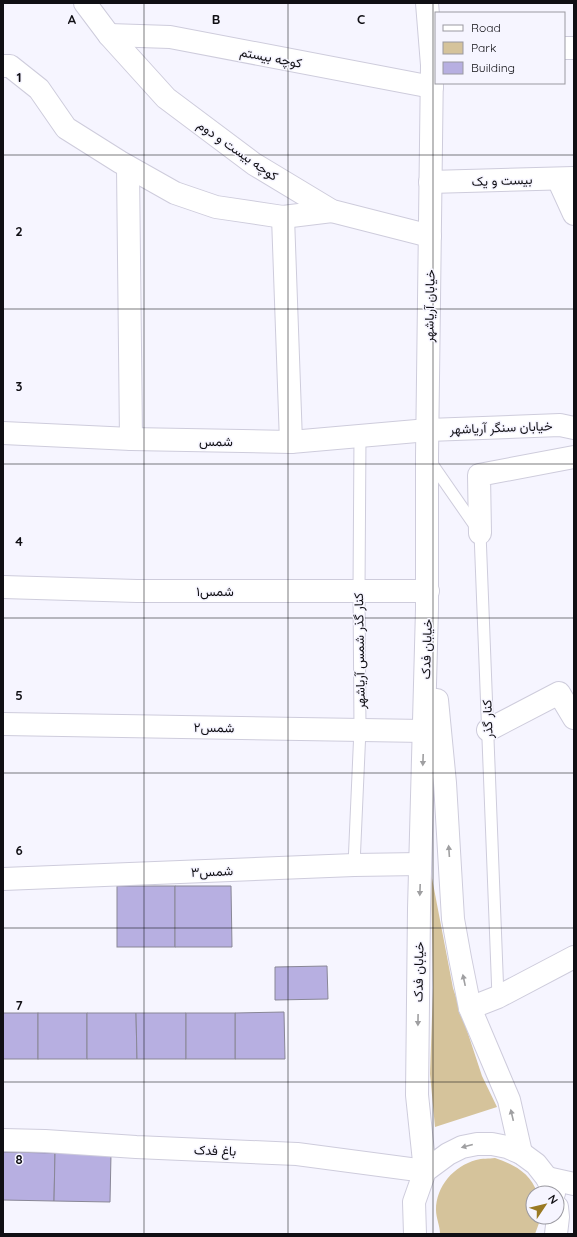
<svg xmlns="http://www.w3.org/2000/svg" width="577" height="1237" viewBox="0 0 577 1237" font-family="Quicksand,Vazirmatn,sans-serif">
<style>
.green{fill:#d5c39b}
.building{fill:#b7afe1;stroke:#898796}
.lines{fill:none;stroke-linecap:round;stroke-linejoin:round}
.lane-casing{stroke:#ceccdc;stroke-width:13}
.street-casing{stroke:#ceccdc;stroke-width:24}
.secondary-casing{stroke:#ceccdc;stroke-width:24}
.lane{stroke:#fff;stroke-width:11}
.street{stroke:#fff;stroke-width:22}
.secondary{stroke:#fff;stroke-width:22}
.oneway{fill:#9f9fa1}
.grid{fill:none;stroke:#100f14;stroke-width:1;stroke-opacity:0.55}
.labels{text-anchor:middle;stroke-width:3;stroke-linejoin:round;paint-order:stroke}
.street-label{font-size:13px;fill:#100f14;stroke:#f6f5ff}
.grid-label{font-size:13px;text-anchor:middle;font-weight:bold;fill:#100f14;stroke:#f6f5ff;stroke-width:3;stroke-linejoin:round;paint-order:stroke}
</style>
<rect width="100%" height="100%" fill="#f6f5ff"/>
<g class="green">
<path d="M431 873 453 988 482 1076 497 1107 435 1127 430 1074 433 988Z"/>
<path d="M495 1158C513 1164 531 1173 537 1193H533V1217H540L539 1223 535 1234H440C440 1226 436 1218 436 1210 436 1186 454 1166 476 1160 482 1158 489 1159 495 1158Z"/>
</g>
<g class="building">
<rect x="117" y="886" width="58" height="61"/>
<path d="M175 886H231L232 947H175Z"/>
<path d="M327 966 328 999 275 1000V967Z"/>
<path d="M284 1012 285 1059H235V1013Z"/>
<rect x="3" y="1013" width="35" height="46"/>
<rect x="38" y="1013" width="49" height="46"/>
<path d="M87 1013H136L137 1059H87Z"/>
<path d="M136 1013H186V1059H137Z"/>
<rect x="186" y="1013" width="49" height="46"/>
<path d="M3 1152 55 1153 54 1201 3 1200Z"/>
<path d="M55 1153 111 1154 110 1202 54 1201Z"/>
</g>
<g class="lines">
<g class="lane-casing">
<g id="lane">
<path d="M430 461 480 533 498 997"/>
<path d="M354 865 360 729 359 591 360 436"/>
</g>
</g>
<g class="street-casing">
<g id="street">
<path d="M85 3 109 35 166 98 254 164 332 211 430 236"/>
<path d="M109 35 170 37 432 87"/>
<path d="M564 48H574"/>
<path d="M3 66H10L39 89 66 128 120 162 175 193 216 207 283 217 332 211"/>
<path d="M128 167 131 439"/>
<path d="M558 179 574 214"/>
<path d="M430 182 574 178"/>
<path d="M283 217 291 442"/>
<path d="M3 433 131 439 291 442 428 430 560 425 574 428"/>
<path d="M480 533 479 475 574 457"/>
<path d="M3 587 137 591H428"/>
<path d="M3 724 424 731"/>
<path d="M488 730 559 693 574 718"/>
<path d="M3 879 354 865 420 864"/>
<path d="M470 1008 498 997 574 957"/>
<path d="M3 1140 45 1141 136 1147 297 1154 425 1171"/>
</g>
</g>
<g class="secondary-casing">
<g id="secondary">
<path d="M437 700 445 783 453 919 460 958 470 1008 509 1100 521 1153"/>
<path d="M425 1171 417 1095 419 909 427 609V457L432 65 427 3"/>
<path d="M547 1178 574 1184"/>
<path d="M415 1234 414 1202 425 1171 448 1154 462 1147 477 1144H492L507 1147 521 1153 536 1164 547 1178 554 1193"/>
<path d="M556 1234 558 1217 557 1207"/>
</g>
</g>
<use href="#lane" class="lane"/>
<use href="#street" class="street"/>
<use href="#secondary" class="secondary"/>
</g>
<defs><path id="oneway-solid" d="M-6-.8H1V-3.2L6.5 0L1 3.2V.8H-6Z"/></defs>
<g class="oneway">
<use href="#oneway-solid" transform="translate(423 760) rotate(92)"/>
<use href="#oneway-solid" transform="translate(449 851) rotate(-94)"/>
<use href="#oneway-solid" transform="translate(420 890) rotate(92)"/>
<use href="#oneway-solid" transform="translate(464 980) rotate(-102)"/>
<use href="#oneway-solid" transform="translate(418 1020) rotate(91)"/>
<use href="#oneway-solid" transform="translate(512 1115) rotate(-103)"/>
<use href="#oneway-solid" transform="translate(467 1146) rotate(165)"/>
</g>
<path class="grid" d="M144 3V1234M288 3V1234M433 3V1234M3 155H574M3 309H574M3 464H574M3 618H574M3 773H574M3 928H574M3 1082H574"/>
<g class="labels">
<g class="street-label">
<text transform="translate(271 57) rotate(11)" y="5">کوچه بیستم</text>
<text transform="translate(238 150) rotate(35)" y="5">کوچه بیست و دوم</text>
<text transform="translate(502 180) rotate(-2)" y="5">بیست و یک</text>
<text transform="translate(429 306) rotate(-89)" y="5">خیابان آریاشهر</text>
<text transform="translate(501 427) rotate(-2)" y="5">خیابان سنگر آریاشهر</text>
<text transform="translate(216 441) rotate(1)" y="5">شمس</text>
<text x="215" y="596">شمس۱</text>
<text transform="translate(426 649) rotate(-88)" y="5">خیابان فدک</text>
<text transform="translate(359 651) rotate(-91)" y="5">کنار گذر شمس آریاشهر</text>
<text transform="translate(487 719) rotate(-92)" y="5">کنار گذر</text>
<text transform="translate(214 727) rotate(1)" y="5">شمس۲</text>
<text transform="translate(212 871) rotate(-2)" y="5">شمس۳</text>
<text transform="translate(418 972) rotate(-89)" y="5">خیابان فدک</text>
<text transform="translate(215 1150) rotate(2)" y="5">باغ فدک</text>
</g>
</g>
<g class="grid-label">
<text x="72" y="24">A</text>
<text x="216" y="24">B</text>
<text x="361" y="24">C</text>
<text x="19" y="82">1</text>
<text x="19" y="236">2</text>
<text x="19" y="391">3</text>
<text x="19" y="546">4</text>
<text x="19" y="700">5</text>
<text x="19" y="855">6</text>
<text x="19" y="1010">7</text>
<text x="19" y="1164">8</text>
</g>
<rect width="577" height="1237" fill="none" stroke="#100f14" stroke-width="8"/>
<rect x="435" y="12" width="130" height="72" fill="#f6f5ff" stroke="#9a99a1"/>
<rect x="443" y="25" width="20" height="6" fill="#ffffff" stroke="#9a99a1"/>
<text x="471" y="32" font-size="12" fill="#100f14">Road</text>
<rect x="443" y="42" width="20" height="12" fill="#d5c39b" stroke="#9a99a1"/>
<text x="471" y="52" font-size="12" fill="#100f14">Park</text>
<rect x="443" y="62" width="20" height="12" fill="#b7afe1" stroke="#9a99a1"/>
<text x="471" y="72" font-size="12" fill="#100f14">Building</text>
<g transform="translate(545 1205) rotate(55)"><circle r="19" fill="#f6f5ff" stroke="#9a99a1"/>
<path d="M0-3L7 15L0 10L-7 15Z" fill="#9a7a24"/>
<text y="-6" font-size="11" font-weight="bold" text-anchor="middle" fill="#100f14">N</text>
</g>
</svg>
